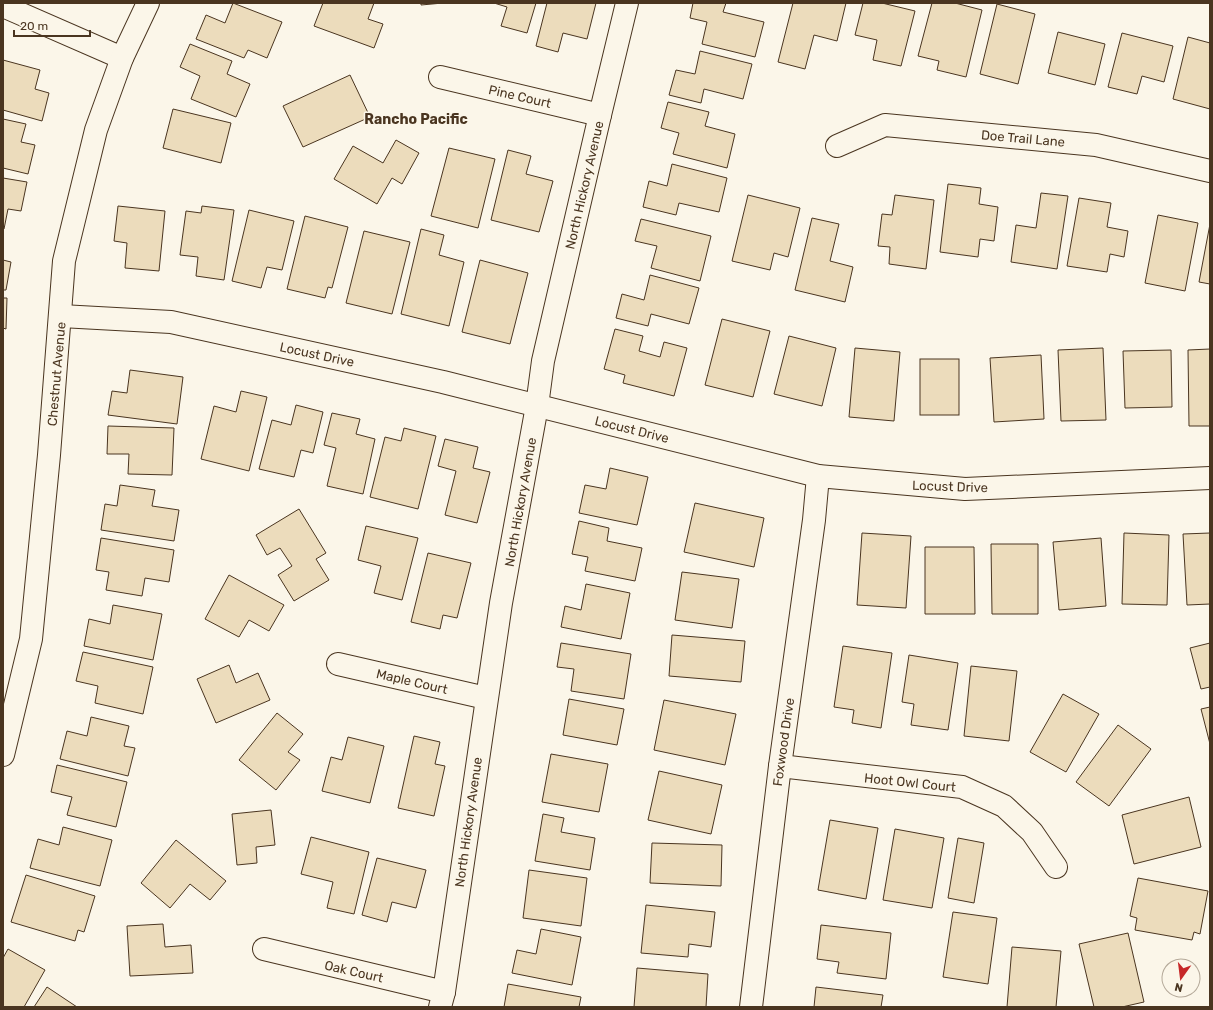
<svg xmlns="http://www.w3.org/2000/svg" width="1213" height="1010" viewBox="0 0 1213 1010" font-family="Rubik,sans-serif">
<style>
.building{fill:#ecdcbc;stroke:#4a3520}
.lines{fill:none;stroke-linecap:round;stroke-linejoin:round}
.minor-casing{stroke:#4a3520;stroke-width:24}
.minor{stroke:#fbf6e9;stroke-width:22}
.labels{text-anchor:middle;stroke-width:3;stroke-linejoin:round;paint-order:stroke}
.street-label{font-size:13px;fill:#4a3520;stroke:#fbf6e9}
.neighbourhood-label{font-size:14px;font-weight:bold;fill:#4a3520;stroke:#fbf6e9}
</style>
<rect width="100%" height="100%" fill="#fbf6e9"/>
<g class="building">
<path d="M233 3 282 22 267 58 248 50 244 58 196 39 206 15 225 23Z"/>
<path d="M323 3H374L368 19 383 24 374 48 314 26Z"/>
<path d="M421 3H443L421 5Z"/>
<path d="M494 3H536L527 33 501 26 507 7Z"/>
<path d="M547 3H596L587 39 563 33 558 52 536 46Z"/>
<path d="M693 3H726L723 12 764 22 755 57 702 44 707 22 690 18Z"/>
<path d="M793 3H846L837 41 814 35 805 69 778 62Z"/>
<path d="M863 3H882L915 11 901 66 873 60 877 40 855 35Z"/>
<path d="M932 3H955L982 10 966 77 937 70 939 61 918 56Z"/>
<path d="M997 4 1035 14 1018 84 980 74Z"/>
<path d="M1058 32 1105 44 1095 85 1048 73Z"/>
<path d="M1122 33 1173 46 1164 82 1142 76 1137 94 1108 87Z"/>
<path d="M1188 37 1210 43V109L1173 99Z"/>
<path d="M190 44 232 61 227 74 250 84 236 117 191 99 200 76 180 67Z"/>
<path d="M700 51 752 64 743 99 704 89 701 103 669 95 676 70 695 74Z"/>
<path d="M3 60 40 70 35 89 49 93 42 121 3 110Z"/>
<path d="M350 75 370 117 303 147 283 106Z"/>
<path d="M668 102 709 112 705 126 735 134 727 168 673 154 679 133 661 128Z"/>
<path d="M173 109 231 123 221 163 163 148Z"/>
<path d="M3 119 26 124 21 142 35 145 28 174 3 168Z"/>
<path d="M396 140 419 153 402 184 392 178 377 204 334 179 353 146 383 163Z"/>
<path d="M449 148 495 159 478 228 431 216Z"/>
<path d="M508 150 531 156 526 174 553 181 539 232 491 220Z"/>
<path d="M672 164 727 178 719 212 679 203 676 215 643 207 649 181 667 186Z"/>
<path d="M3 178 27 182 21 211 8 209 4 229H3Z"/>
<path d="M948 184 981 188 979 204 998 207 994 241 980 239 978 257 940 252Z"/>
<path d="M1041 193 1068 196 1057 269 1011 262 1016 225 1036 228Z"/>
<path d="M748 195 800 208 788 257 774 253 770 270 732 261Z"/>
<path d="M895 195 934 200 926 269 889 264 890 247 878 246 882 214 892 215Z"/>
<path d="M1079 198 1111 203 1107 227 1128 231 1124 257 1110 254 1107 272 1067 266Z"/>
<path d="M118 206 165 211 159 271 125 268 127 243 114 241Z"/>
<path d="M202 206 234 210 224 280 196 276 198 257 180 255 186 211 201 213Z"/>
<path d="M249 210 294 221 282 270 267 267 261 288 232 281Z"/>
<path d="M1158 215 1198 223 1185 291 1145 283Z"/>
<path d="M305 216 348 227 332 288 328 287 325 298 287 289Z"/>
<path d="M812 218 839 224 830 261 853 267 845 302 795 290Z"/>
<path d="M641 219 711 236 700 281 651 268 657 246 635 241Z"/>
<path d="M1210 224V284L1199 282Z"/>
<path d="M421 229 444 235 439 255 464 262 449 326 401 314Z"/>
<path d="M364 231 410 242 392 314 346 303Z"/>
<path d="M3 260 11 262 6 290H3Z"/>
<path d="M480 260 528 273 510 344 462 332Z"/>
<path d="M650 275 699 288 689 324 651 314 648 326 616 318 622 294 644 300Z"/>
<path d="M3 298H7L6 329 3 328Z"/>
<path d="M722 319 770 331 753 397 705 385Z"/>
<path d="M615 329 643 336 639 351 660 357 664 342 687 348 674 396 623 383 625 375 604 369Z"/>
<path d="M789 336 836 348 822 406 774 394Z"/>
<path d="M855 348 900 352 894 421 849 417Z"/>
<path d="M1103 348 1106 420 1061 421 1058 350Z"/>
<path d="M1210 349V426H1189L1188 350Z"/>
<path d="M1171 350 1172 407 1125 408 1123 351Z"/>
<path d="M1041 355 1044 419 994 422 990 358Z"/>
<rect x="920" y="359" width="39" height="56"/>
<path d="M130 370 183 377 177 424 108 415 112 391 127 393Z"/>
<path d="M241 391 267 397 249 471 201 459 214 406 236 412Z"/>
<path d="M296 405 323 412 313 453 301 450 294 477 259 469 272 420 291 425Z"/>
<path d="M332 413 360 419 356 434 375 439 363 494 327 486 336 448 324 445Z"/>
<path d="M108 426 174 428 172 475 128 474 129 454H107Z"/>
<path d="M404 428 436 436 418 509 370 497 385 437 401 441Z"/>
<path d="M445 439 478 447 473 468 490 472 477 523 445 515 456 471 438 466Z"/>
<path d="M610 468 648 477 637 525 579 513 585 485 606 489Z"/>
<path d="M120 485 155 490 152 506 179 510 174 541 101 530 105 504 117 506Z"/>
<path d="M695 503 764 518 754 567 684 552Z"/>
<path d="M299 509 326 553 316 559 329 580 294 601 278 575 292 566 280 548 267 555 256 535Z"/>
<path d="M579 521 609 528 607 541 642 548 635 581 585 571 588 557 572 554Z"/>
<path d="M366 526 418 538 402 600 374 593 381 566 358 560Z"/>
<path d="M862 533 911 536 906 608 857 605Z"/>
<path d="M1124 533 1169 535 1167 605 1122 604Z"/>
<path d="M1210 533V604L1187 605 1183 534Z"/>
<path d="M101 538 174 550 169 582 145 578 142 596 106 590 109 572 96 570Z"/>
<path d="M1101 538 1106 606 1059 610 1053 542Z"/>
<path d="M991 544H1038V614H992Z"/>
<path d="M925 547H974L975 614H925Z"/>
<path d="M428 553 471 563 457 618 443 615 440 629 411 622Z"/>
<path d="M682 572 739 579 732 628 675 620Z"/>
<path d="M229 575 284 605 269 631 249 620 239 637 205 619Z"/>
<path d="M586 584 630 593 621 639 561 627 565 606 581 610Z"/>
<path d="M113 605 162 614 153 660 84 646 89 619 110 624Z"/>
<path d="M672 635 745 641 741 682 669 676Z"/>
<path d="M561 643 631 654 624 699 571 691 574 669 557 667Z"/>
<path d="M1210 643V687L1201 689 1190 648Z"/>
<path d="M843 646 892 653 881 728 852 723 854 710 834 707Z"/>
<path d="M83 652 153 667 143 714 95 703 98 686 76 681Z"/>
<path d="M909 655 958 663 948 730 911 725 914 704 902 702Z"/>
<path d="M229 665 236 683 258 673 270 700 216 723 197 679Z"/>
<path d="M971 666 1017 671 1009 741 964 736Z"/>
<path d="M1063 694 1099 714 1066 772 1030 752Z"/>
<path d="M569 699 624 709 617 745 563 735Z"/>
<path d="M664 700 736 714 725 765 654 750Z"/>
<path d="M1210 707V744L1201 709Z"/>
<path d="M277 713 303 734 288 752 300 760 276 790 239 760Z"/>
<path d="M91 717 129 726 124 746 135 748 128 776 60 759 67 731 87 736Z"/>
<path d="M1118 725 1151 749 1109 806 1076 782Z"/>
<path d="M414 736 440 742 435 764 445 766 434 816 398 808Z"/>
<path d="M348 737 384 746 370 803 322 791 331 757 342 760Z"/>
<path d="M551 754 608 764 599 812 542 802Z"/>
<path d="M57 765 127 782 116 827 67 815 72 797 51 792Z"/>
<path d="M659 771 722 785 711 834 648 820Z"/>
<path d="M1189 797 1201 847 1134 864 1122 815Z"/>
<path d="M271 810 275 845 256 847 257 863 237 865 232 814Z"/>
<path d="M543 814 564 818 561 832 595 838 590 870 535 861Z"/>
<path d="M830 820 878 828 866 899 818 890Z"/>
<path d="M63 827 112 840 100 886 30 868 38 839 59 845Z"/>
<path d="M895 829 944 838 932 908 883 900Z"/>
<path d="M311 837 369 852 354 914 327 908 333 882 301 874Z"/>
<path d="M958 838 984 843 974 903 948 898Z"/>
<path d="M176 840 226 881 210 900 190 884 170 908 141 883Z"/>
<path d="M652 843 722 845 721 886 650 883Z"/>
<path d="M377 858 426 870 416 908 392 902 387 922 362 915Z"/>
<path d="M529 870 587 878 581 926 523 918Z"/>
<path d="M26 875 95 896 84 932 78 930 75 941 11 922Z"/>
<path d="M1138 878 1208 891 1200 934 1194 932 1192 940 1135 930 1137 918 1130 916Z"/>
<path d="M646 905 715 912 711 947 689 944 688 957 641 953Z"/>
<path d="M953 912 997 918 988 984 943 977Z"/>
<path d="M163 924 165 947 191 945 193 973 130 976 127 926Z"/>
<path d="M821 925 891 933 886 979 837 973 839 962 817 959Z"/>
<path d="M541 929 581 937 572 985 512 973 517 950 536 954Z"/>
<path d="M1128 933 1144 1002 1122 1007H1094L1079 944Z"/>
<path d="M1012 947 1061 951 1056 1007H1007Z"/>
<path d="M8 949 45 970 24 1007H3V958Z"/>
<path d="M637 968 708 974 706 1007H634Z"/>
<path d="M508 984 581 997 579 1007H504Z"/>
<path d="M47 987 77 1007H34Z"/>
<path d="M816 987 883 995 881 1007H814Z"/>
</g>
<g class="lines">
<g class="minor-casing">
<g id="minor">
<path d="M3 6 122 58"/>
<path d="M440 77 600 115"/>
<path d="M837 146 885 125 1096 145 1210 171"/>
<path d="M61 316 171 322 443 382 818 476 965 489 1210 478"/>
<path d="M338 664 486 698"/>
<path d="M3 755 31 639 49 455 64 261 96 130 122 58 148 3"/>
<path d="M780 766 962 787 1004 806 1032 832 1056 867"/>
<path d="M264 949 444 992"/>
<path d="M440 1007 444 992 501 603 537 406 543 361 600 115 627 3"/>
<path d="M751 1007 780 766 814 520 818 476"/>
</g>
</g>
<use href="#minor" class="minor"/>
</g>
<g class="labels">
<g class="street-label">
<text transform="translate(520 96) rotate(13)" y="5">Pine Court</text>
<text transform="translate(1023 138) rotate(5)" y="5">Doe Trail Lane</text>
<text transform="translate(584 185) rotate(-77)" y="5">North Hickory Avenue</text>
<text transform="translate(317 354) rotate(12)" y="5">Locust Drive</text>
<text transform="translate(56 374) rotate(-85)" y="5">Chestnut Avenue</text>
<text transform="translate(632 429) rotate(14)" y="5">Locust Drive</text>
<text transform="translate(950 486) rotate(2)" y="5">Locust Drive</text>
<text transform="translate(520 502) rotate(-80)" y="5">North Hickory Avenue</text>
<text transform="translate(412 681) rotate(13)" y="5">Maple Court</text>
<text transform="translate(783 742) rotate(-82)" y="5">Foxwood Drive</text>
<text transform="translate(910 782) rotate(6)" y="5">Hoot Owl Court</text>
<text transform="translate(468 822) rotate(-82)" y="5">North Hickory Avenue</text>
<text transform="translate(354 971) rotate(13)" y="5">Oak Court</text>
</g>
<g class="neighbourhood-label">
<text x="416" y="124">Rancho Pacific</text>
</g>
</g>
<rect width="1213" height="1010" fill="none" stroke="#4a3520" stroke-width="8"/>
<g transform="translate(1181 978) rotate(194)"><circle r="19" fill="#fbf6e9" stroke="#b4a999"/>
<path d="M0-3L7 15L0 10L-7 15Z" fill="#c62828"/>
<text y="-6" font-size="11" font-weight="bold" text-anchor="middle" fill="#4a3520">N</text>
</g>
<path d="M14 30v6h76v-6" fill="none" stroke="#4a3520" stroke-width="2"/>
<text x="20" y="30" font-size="12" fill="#4a3520" stroke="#fbf6e9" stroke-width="3" paint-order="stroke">20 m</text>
</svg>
